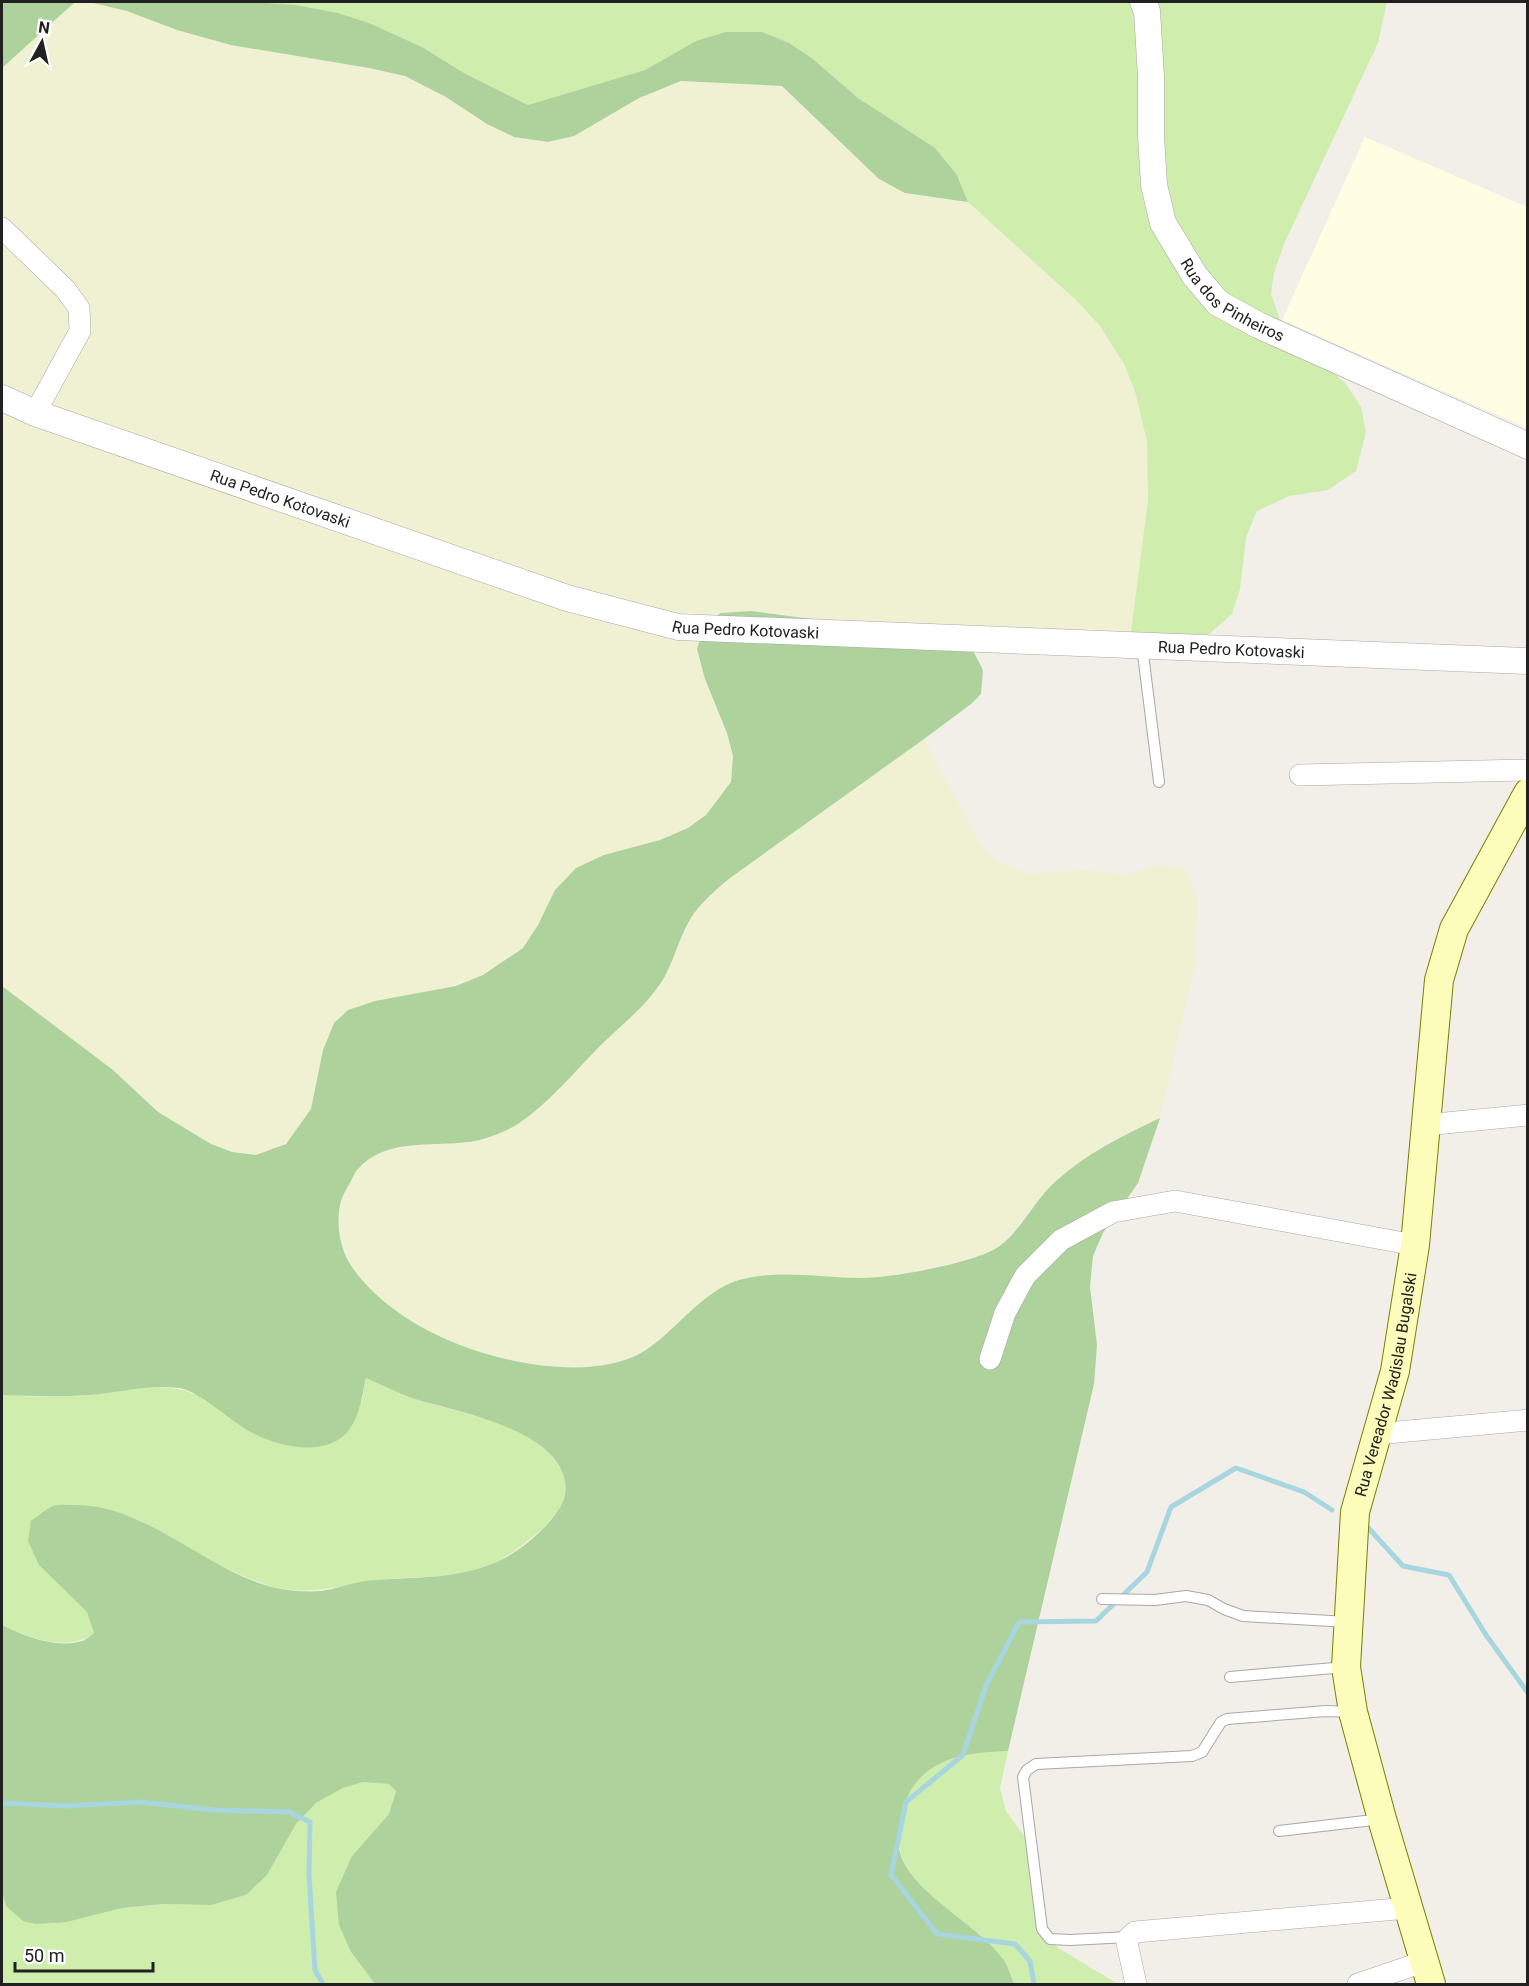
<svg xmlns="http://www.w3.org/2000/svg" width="1529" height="1986" viewBox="0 0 1529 1986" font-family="Roboto,sans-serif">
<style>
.education{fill:#fffee3}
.farmland{fill:#f0f1d3}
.grass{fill:#cfedad}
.forest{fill:#aed29b}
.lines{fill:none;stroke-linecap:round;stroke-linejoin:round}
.stream{stroke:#a7d6e1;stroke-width:5}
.service-casing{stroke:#a8a8a8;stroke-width:12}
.minor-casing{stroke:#a8a8a8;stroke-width:22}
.tertiary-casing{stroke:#a8a8a8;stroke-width:27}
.secondary-casing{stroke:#788001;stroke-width:30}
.service{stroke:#fff;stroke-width:10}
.minor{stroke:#fff;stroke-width:21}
.tertiary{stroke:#fff;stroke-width:26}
.secondary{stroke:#fcfcbb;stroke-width:28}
.labels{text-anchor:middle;stroke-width:4.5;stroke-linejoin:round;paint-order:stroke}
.street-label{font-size:16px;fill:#212121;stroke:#fff}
</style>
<rect width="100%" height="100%" fill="#f2eee8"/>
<path class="education" d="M1365 137 1527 207V428L1282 320Z"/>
<g class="farmland">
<path d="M75 2H89L127 11 177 30 405 76 446 97 487 124 514 137 548 142 574 136 639 98 681 81 782 86 879 179 905 193 968 202 1078 302 1100 326 1124 364 1135 391 1147 441 1148 501 1129 647 967 639 783 614 751 611 721 613 705 623 697 649 705 679 727 733 733 756 731 782 706 815 688 828 660 840 604 855 538 925 523 948 483 975 456 986 375 1001 334 1023 323 1050 311 1109 286 1144 256 1155 232 1152 211 1144 158 1112 113 1070 2 986V68Z"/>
<path d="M924 739 978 840 996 862 1028 874 1087 870 1124 875 1158 865 1184 868 1198 900 1195 964 1160 1118 1100 1146 1031 1208 1007 1240 993 1250 966 1259 894 1276 713 1293 643 1352 609 1366 552 1367 490 1356 435 1335 401 1314 375 1294 351 1266 339 1235 340 1203 357 1169 377 1153 411 1146 481 1140 516 1125 546 1100 656 990 672 962 686 926 701 904 730 878Z"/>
</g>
<g class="grass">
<path d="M253 2H1387L1378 43 1284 244 1274 273 1271 294 1281 323 1296 340 1345 383 1361 407 1366 432 1356 471 1328 490 1289 496 1257 511 1246 537 1240 589 1232 614 1209 634 1171 643 1129 647 1148 501 1147 441 1135 391 1124 364 1100 326 1078 302 968 202 957 175 889 119 858 98 813 59 696 41 645 70 528 105 464 73 422 47 369 23 338 13 296 5Z"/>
<path d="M366 1378C381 1385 396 1393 412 1398 451 1411 517 1422 546 1450 585 1487 559 1517 526 1542 512 1553 497 1564 479 1569 449 1578 420 1576 389 1579 350 1582 317 1596 277 1588 270 1587 263 1583 256 1581 215 1566 177 1542 139 1520L39 1565 87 1612 94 1633C66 1653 30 1638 2 1625V1395C31 1397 60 1397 89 1395 124 1392 160 1380 194 1394L362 1401Z"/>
<path d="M982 1751H1008L1000 1788 1006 1811 1038 1855 1039 1893 1046 1930 1058 1948 1118 1984H1014C1011 1976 1008 1966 1003 1959 972 1915 891 1890 899 1828 901 1819 901 1809 905 1801 924 1764 944 1760 982 1751Z"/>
<path d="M363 1782 389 1784 396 1791 389 1814 352 1856 351 1952 375 1984H2V1892L6 1906 67 1922 122 1908 163 1904 211 1905 246 1895 267 1875 296 1824 316 1803 343 1788Z"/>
</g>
<g class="forest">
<path d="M2 2H75L2 68Z"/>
<path d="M89 2H253L296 5 338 13 369 23 422 47 464 73 528 105 645 70 696 41 726 32H762L789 43 813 59 858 98 935 148 957 175 968 202 905 193 879 179 782 86 681 81 639 98 574 136 548 142 514 137 487 124 446 97 405 76 369 68 231 45 177 30 127 11Z"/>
<path d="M751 611 967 639 983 670 981 694 971 704 924 739 730 878C712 893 695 907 685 929 675 950 670 973 655 991 640 1011 619 1027 601 1045 575 1071 549 1103 518 1124 508 1130 494 1136 483 1139 444 1150 390 1134 359 1168 356 1170 353 1177 351 1181 348 1187 343 1194 341 1201 335 1222 340 1250 352 1267 371 1295 404 1319 435 1334 488 1361 587 1383 641 1353 674 1334 701 1291 739 1280 779 1269 820 1278 861 1278 892 1278 968 1264 995 1249 1019 1235 1034 1200 1056 1181 1087 1153 1122 1136 1160 1118L1138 1183 1103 1233 1093 1256 1090 1287 1097 1345 1094 1384 1008 1751C970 1752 928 1757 909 1794 903 1805 901 1813 900 1825 899 1830 897 1837 898 1843 903 1891 976 1921 1003 1959 1008 1966 1011 1976 1014 1984H375L351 1952 339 1925 336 1892 352 1856 389 1814 396 1791 389 1784 363 1782 343 1788 316 1803 296 1824 267 1875 246 1895 211 1905 163 1904 122 1908 67 1922 36 1924 23 1921 6 1906 2 1892V1625C25 1636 55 1649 82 1641 86 1640 90 1635 94 1633L87 1612 39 1565 28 1541 31 1521C38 1516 46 1509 53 1506 58 1504 66 1505 71 1505 145 1502 206 1572 276 1588 288 1591 308 1592 321 1591 336 1589 350 1583 366 1581 413 1576 460 1581 503 1559 522 1549 542 1532 555 1515 564 1503 568 1492 564 1477 550 1427 456 1412 412 1398 397 1393 382 1385 366 1378 362 1395 360 1415 349 1430 326 1460 271 1446 244 1428 226 1417 199 1391 179 1388 148 1384 119 1393 88 1395 59 1397 30 1396 2 1395V986L113 1070 158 1112 211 1144 232 1152 256 1155 286 1144 311 1109 323 1050 334 1023 348 1010 375 1001 456 986 483 975 523 948 538 925 555 890 576 868 604 855 660 840 688 828 706 815 731 782 733 756 727 733 705 679 697 649 705 623 721 613Z"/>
</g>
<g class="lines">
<g class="stream">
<path d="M1364 1523 1403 1566 1449 1575 1486 1635 1528 1693"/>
<path d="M2 1803 68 1806 140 1802 213 1810 289 1812 310 1822 309 1875 315 1970 323 1984"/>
<path d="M1034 1984 1030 1961 1015 1944 937 1934 891 1875 906 1802 963 1755 986 1686 1019 1622 1096 1621 1147 1572 1171 1507 1236 1468 1304 1492 1332 1510"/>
</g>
<g class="service-casing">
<g id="service">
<path d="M1142 646 1159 782"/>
<path d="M1102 1599 1155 1600 1186 1596 1208 1600 1224 1609 1243 1616 1348 1622"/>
<path d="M1230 1677 1346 1667"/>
<path d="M1279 1831 1382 1819"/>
<path d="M1129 1937 1070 1940 1050 1939 1042 1929 1023 1777 1027 1770 1036 1764 1192 1756 1202 1752 1221 1722 1227 1719 1326 1711 1353 1712"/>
</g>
</g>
<g class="minor-casing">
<g id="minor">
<path d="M2 228 65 289 79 308 80 331 35 413"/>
<path d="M1300 775 1528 770"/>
<path d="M1425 1125 1528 1115"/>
<path d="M990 1359 1005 1313 1025 1276 1061 1240 1113 1212 1175 1201 1415 1245"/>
<path d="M1376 1434 1528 1420"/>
<path d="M1136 1984 1127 1943 1129 1937 1135 1932 1408 1908"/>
<path d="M1358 1984 1423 1962"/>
</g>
</g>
<g class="tertiary-casing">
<g id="tertiary">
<path id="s1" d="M1143 2 1147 11 1151 76V136L1154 185 1163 223 1195 276 1218 303 1258 325 1528 446"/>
<path id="s2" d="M2 398 35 413 567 598 678 627 1528 661"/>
</g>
</g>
<g class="secondary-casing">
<g id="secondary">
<path id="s3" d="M1431 1984 1382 1819 1353 1712 1346 1667 1355 1512 1395 1371 1415 1245 1439 980 1454 929 1528 793"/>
</g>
</g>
<use href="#service" class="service"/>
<use href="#minor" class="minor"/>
<use href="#tertiary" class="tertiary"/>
<use href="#secondary" class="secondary"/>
</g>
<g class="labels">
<g class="street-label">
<text dy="6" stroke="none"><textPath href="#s1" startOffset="330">Rua dos Pinheiros</textPath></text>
<text dy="6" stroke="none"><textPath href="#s2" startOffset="296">Rua Pedro Kotovaski</textPath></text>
<text dy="6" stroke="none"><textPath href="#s2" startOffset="782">Rua Pedro Kotovaski</textPath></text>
<text dy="6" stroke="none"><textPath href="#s2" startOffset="1268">Rua Pedro Kotovaski</textPath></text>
<text dy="6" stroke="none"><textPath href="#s3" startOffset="615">Rua Vereador Wadislau Bugalski</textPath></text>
</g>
</g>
<rect width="1529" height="1986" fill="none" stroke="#212121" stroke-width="6"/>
<g transform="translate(42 42) rotate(8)" stroke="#ffffff" stroke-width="4.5" paint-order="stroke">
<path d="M0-4.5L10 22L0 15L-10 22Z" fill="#212121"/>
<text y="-9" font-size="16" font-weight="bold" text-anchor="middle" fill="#212121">N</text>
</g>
<path d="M15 1962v9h138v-9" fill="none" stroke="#212121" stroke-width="3"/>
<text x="24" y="1962" font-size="18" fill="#212121" stroke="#ffffff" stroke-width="4.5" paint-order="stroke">50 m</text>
</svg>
